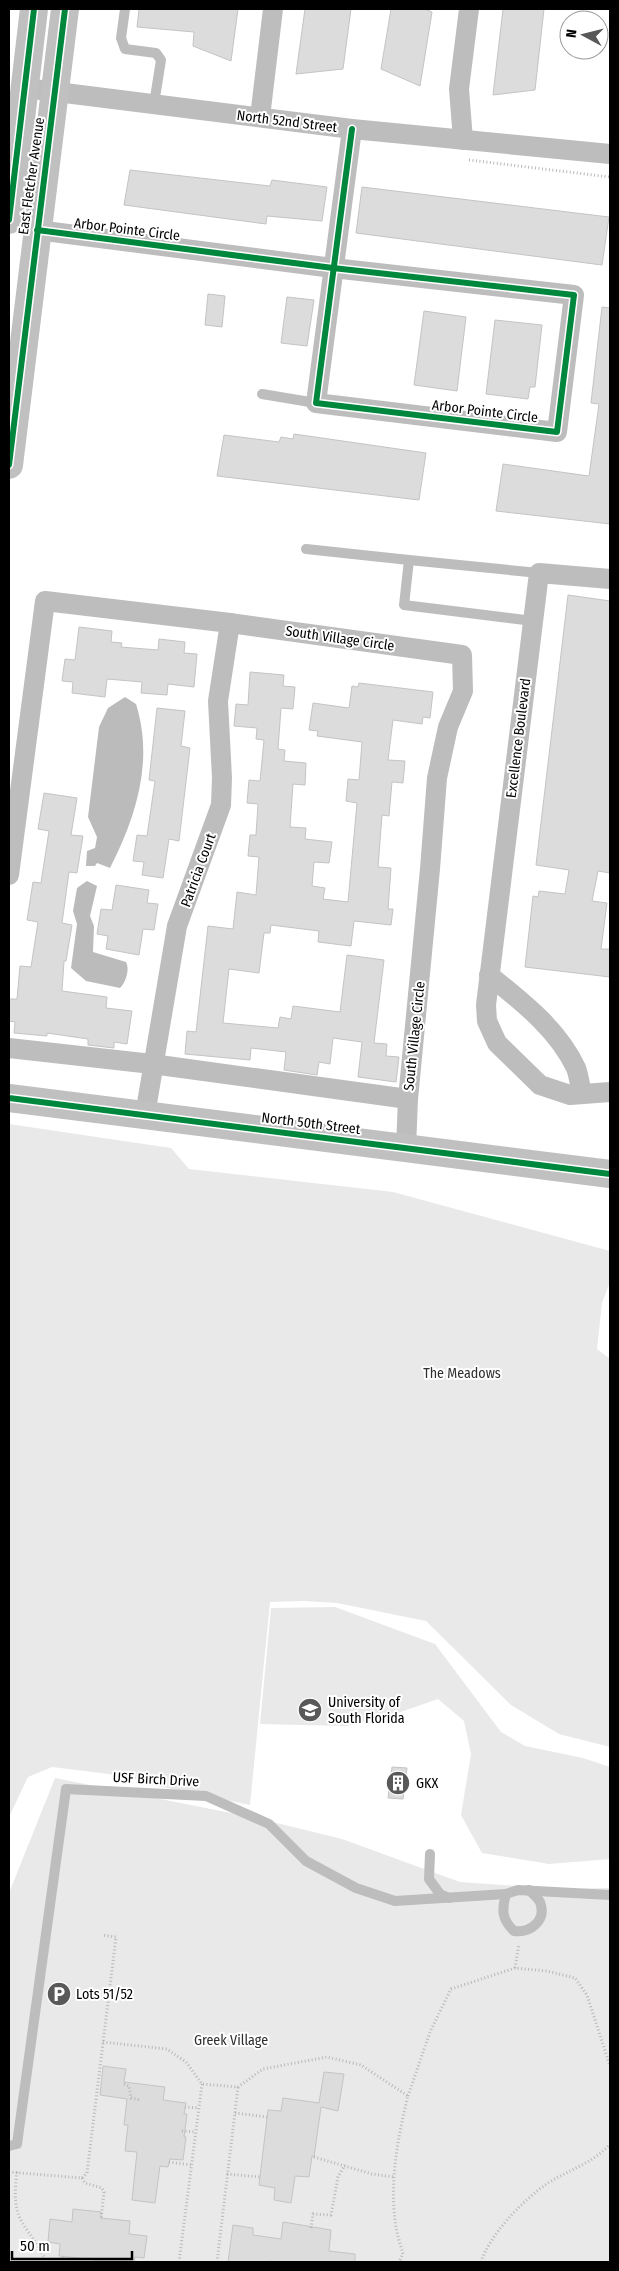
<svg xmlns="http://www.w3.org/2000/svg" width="619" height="2271" viewBox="0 0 619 2271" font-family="'Fira Sans Condensed',sans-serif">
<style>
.green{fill:#e9e9e9}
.water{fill:#bbb}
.building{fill:#dcdcdc;stroke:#c4c4c4}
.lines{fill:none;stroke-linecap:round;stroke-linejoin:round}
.path{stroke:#b8b8b8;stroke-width:3;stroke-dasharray:1 2.5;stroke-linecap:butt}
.lane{stroke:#bdbdbd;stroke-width:10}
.street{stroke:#bdbdbd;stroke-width:20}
.secondary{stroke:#c0c0c0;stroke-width:28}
.cycleway-casing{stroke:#fff;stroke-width:9}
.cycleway{stroke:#00873e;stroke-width:6}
.labels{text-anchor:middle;stroke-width:4;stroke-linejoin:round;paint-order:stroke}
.street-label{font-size:14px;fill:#000;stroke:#fff}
.park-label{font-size:14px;fill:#2e2e2e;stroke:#fff}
.poi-label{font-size:14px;fill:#000;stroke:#fff;text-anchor:start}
</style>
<rect width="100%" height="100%" fill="#fff"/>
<g class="green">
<path d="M9 1124 171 1148 189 1169 393 1192 610 1251V1282L602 1303 597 1349 610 1359V1747L559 1734 511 1705 426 1621 337 1603 304 1601 270 1602 250 1805 157 1786 125 1776 52 1767 28 1777 9 1817Z"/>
<path d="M335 1607 435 1644 501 1732 525 1746 583 1758 610 1767V1859L549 1864 482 1853 461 1815 471 1754 464 1721 438 1699 392 1715 347 1726 260 1724 271 1608Z"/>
<path d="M55 1778 256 1818 342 1839 460 1882 563 1889 610 1888V2262H9V1893Z"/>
</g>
<g class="water">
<path d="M125 697 136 704C154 761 136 817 110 868L97 863 95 866H86L87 851 95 848 97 837 88 817 99 727 108 708Z"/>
<path d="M87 881 97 886 90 916 94 926 93 952 126 962C130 969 126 982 120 988L86 981 71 968 77 924 73 911 77 888Z"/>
</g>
<g class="building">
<path d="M139 9H238L231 61 193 46 194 32 137 27Z"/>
<path d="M305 9H351L343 69 296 74Z"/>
<path d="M391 9H425L432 12 420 86 381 69Z"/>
<path d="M503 9H544L535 90 493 95Z"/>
<path d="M130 170 270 186 272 180 327 187 322 221 267 216 266 224 124 205Z"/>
<path d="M362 187 609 217 602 265 356 233Z"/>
<path d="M208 294 225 296 222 327 205 325Z"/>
<path d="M287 297 314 300 307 346 281 343Z"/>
<path d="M602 307 610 308V524L496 511 503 464 589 476 599 404 591 403Z"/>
<path d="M424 311 466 317 457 391 414 385Z"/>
<path d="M495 320 542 325 535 387H530L528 399 486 394Z"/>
<path d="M294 434 426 453 419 500 217 476 224 435 279 442 281 437 293 439Z"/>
<path d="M568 595 610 601V873L598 871 592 901 607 903 601 949H610V977L525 967 533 896 538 897 539 891 565 894 569 870 536 865Z"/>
<path d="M79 627 112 631 111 642 122 643 121 647 158 650 159 639 185 642 184 653 197 654 194 687 168 684 167 695 141 693 142 682 107 679 105 697 72 693 73 682 62 681 65 659 75 660Z"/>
<path d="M250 672 284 675 283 686 295 687 293 709 281 708 278 749 285 750 284 761 306 763 305 785 293 784 290 827 306 828 305 839 332 842 329 863 314 862 312 886 325 888 323 899 348 902 357 803 346 801 348 779 359 780 362 742 317 736 318 731 309 730 313 703 349 708 352 686 358 687 359 683 433 692 430 718 423 717 422 724 393 720 388 760 405 761 403 783 392 782 389 816 382 815 378 867 391 868 388 909H393L391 925 354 921 351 946 318 942 319 931 271 925 270 933H264L259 973 229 969 223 1023 278 1028 280 1017 291 1019 293 1006 340 1012 347 955 384 960 374 1043 387 1044 386 1056 399 1057 396 1082 358 1077 362 1042 333 1038 330 1064 319 1062 317 1075 284 1070 286 1052 251 1048 250 1060 185 1054 187 1031 196 1032 208 926 233 929 237 892 256 895 259 857 248 856 250 835H256L258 804 247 803 249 780 260 781 264 740 256 739 257 728 234 726 236 704 248 705Z"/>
<path d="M157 708 185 711 181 746 190 748 179 841 169 839 163 878 142 875 144 862 133 861 137 835 147 836 155 781 149 780Z"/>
<path d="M44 793 77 798 71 835 83 836 77 873 69 872 62 923 72 925 66 961H64L62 991 107 997 106 1008 132 1011 127 1044 114 1042V1048L88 1045V1039L47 1033V1036L14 1033 15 1022 9 1021V999H17L20 966 31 967 38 922 27 920 33 882 41 883 49 831 38 829Z"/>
<path d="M116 885 149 890 147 903 158 904 154 930 143 929 139 955 106 949 108 936 97 934 101 909 112 910Z"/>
<path d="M392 1767 407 1768 403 1799 388 1798Z"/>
<path d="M103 2066 126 2069 124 2082 165 2087 163 2100 186 2103 184 2114H187L184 2137H186L183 2160 170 2159 168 2167 160 2166 155 2203 132 2200 137 2152 125 2151 128 2125H124L127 2099 100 2095Z"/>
<path d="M324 2072 344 2074 338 2111 321 2107 314 2157 312 2156 309 2177 295 2176 291 2203 274 2200 275 2188 259 2185 268 2110 281 2111 283 2098 319 2103Z"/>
<path d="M73 2209 101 2212V2218L130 2221 129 2234 147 2236 144 2258 135 2257 134 2262H95L96 2260 59 2256 60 2244 48 2242 50 2219 72 2222Z"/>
<path d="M283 2222 331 2230 329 2251 355 2254V2262H228L233 2225 253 2228V2235L281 2239Z"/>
</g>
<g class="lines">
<g class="path">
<path d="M469 160 610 177"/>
<path d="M515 1968 519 1944"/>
<path d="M103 2042 167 2049 186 2062 202 2084 238 2087 263 2069 327 2057 361 2065 408 2096C398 2136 390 2179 395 2220 396 2232 400 2243 403 2254L399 2262"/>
<path d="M124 2084 129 2086 131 2098 140 2100"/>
<path d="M408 2096 430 2032 451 1989 515 1968 547 1971 575 1978 587 1995 610 2066"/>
<path d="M185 2107 199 2108"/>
<path d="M235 2113 267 2117"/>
<path d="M182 2131 196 2132"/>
<path d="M314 2157 372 2174 394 2177"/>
<path d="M169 2162 192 2165"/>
<path d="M9 2172 82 2178 87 2173 116 1937 102 1935"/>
<path d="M17 2172C15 2189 13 2207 22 2222 30 2236 41 2247 46 2262"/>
<path d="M227 2174 260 2177"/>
<path d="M82 2178 85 2183 102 2188 104 2192 101 2220"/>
<path d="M311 2228 313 2214 331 2215 338 2177 345 2165"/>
<path d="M63 2262V2256"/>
<path d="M179 2262 202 2084"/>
<path d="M217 2262 238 2087"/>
<path d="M271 2262 272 2260"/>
<path d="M481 2262C490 2234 523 2200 548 2183 570 2169 592 2164 610 2144"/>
</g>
<g class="lane">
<path d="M125 9 121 38 125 49 156 53 161 60 154 104"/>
<path d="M262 394 316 403"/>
<path d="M306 549 409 560 404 605 533 621"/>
<path d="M409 560 539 573"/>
<path d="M430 1854 429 1879 440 1894 449 1898"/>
<path d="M506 1894C502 1909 501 1919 514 1931 530 1933 547 1921 540 1902 538 1898 532 1893 529 1890"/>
<path d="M9 2146 17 2144 66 1789 206 1796 269 1824 306 1861 356 1888 395 1901 506 1894 518 1890 610 1895"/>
</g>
<g class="street">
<path d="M25 88 352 129 610 154"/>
<path d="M260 117 273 9"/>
<path d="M463 140 459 89 469 9"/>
<path d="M37 230 333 268 574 295 557 432 316 403 352 129"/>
<path d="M610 579 539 573 486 1005 487 1021 497 1043 540 1085 570 1095 610 1092"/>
<path d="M9 875 45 601 230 623 462 655 463 691 448 727 437 778 430 869 408 1099 406 1148"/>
<path d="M489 975C522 1002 557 1028 576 1068 579 1076 580 1086 582 1094"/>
<path d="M9 1048 152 1064 408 1099"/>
<path d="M145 1115 177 926 221 805 222 778 218 701 230 623"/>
</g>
<g class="secondary">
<path d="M9 220 34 9"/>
<path d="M9 465 65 9"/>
<path d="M9 1098 610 1174"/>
</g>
<g class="cycleway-casing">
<g id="cycleway">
<path d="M9 220 34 9"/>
<path d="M37 230 333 268 574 295 557 432 316 403 352 129"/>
<path d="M9 465 65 9"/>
<path d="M9 1098 610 1174"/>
</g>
</g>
<use href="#cycleway" class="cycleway"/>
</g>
<defs>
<g id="university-disc" transform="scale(1.25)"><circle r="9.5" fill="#595959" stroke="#fff"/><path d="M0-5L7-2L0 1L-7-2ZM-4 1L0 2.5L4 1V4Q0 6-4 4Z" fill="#fff"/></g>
<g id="building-disc" transform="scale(1.25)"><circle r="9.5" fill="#595959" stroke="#fff"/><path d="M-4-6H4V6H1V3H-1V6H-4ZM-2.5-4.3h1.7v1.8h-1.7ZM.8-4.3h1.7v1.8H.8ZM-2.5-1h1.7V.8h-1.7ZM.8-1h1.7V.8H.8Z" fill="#fff"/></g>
<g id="parking-disc" transform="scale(1.25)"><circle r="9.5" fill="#595959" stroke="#fff"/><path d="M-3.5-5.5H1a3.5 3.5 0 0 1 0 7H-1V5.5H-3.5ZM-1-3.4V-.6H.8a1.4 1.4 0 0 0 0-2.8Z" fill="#fff"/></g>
</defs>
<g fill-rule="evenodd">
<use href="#university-disc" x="310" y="1710"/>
<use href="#building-disc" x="398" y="1783"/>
<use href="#parking-disc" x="59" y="1994"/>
</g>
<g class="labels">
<g class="street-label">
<text transform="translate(287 121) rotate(7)" y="5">North 52nd Street</text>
<text transform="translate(31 176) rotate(-82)" y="5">East Fletcher Avenue</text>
<text transform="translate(127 229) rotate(7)" y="5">Arbor Pointe Circle</text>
<text transform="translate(485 411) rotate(7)" y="5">Arbor Pointe Circle</text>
<text transform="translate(340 638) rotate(8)" y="5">South Village Circle</text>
<text transform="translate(518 738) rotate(-83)" y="5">Excellence Boulevard</text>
<text transform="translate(198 870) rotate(-70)" y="5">Patricia Court</text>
<text transform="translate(414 1036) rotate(-84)" y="5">South Village Circle</text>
<text transform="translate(311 1123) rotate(7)" y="5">North 50th Street</text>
<text transform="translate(156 1779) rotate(3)" y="5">USF Birch Drive</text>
</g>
<g class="park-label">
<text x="462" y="1378">The Meadows</text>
<text x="231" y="2045">Greek Village</text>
</g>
<g class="poi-label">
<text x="328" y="1707">University of<tspan x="328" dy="16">South Florida</tspan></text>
<text x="416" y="1788">GKX</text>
<text x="76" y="1999">Lots 51/52</text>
</g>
</g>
<rect width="619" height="2271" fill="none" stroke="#000000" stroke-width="20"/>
<g transform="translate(584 35) rotate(277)"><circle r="24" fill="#ffffff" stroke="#999999"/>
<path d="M0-4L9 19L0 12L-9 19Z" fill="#595959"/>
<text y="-8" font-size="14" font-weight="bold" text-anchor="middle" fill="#000000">N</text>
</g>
<path d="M12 2251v8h120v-8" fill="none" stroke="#000000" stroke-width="2.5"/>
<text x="20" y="2251" font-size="15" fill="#000000" stroke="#ffffff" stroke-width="4" paint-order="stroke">50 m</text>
</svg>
